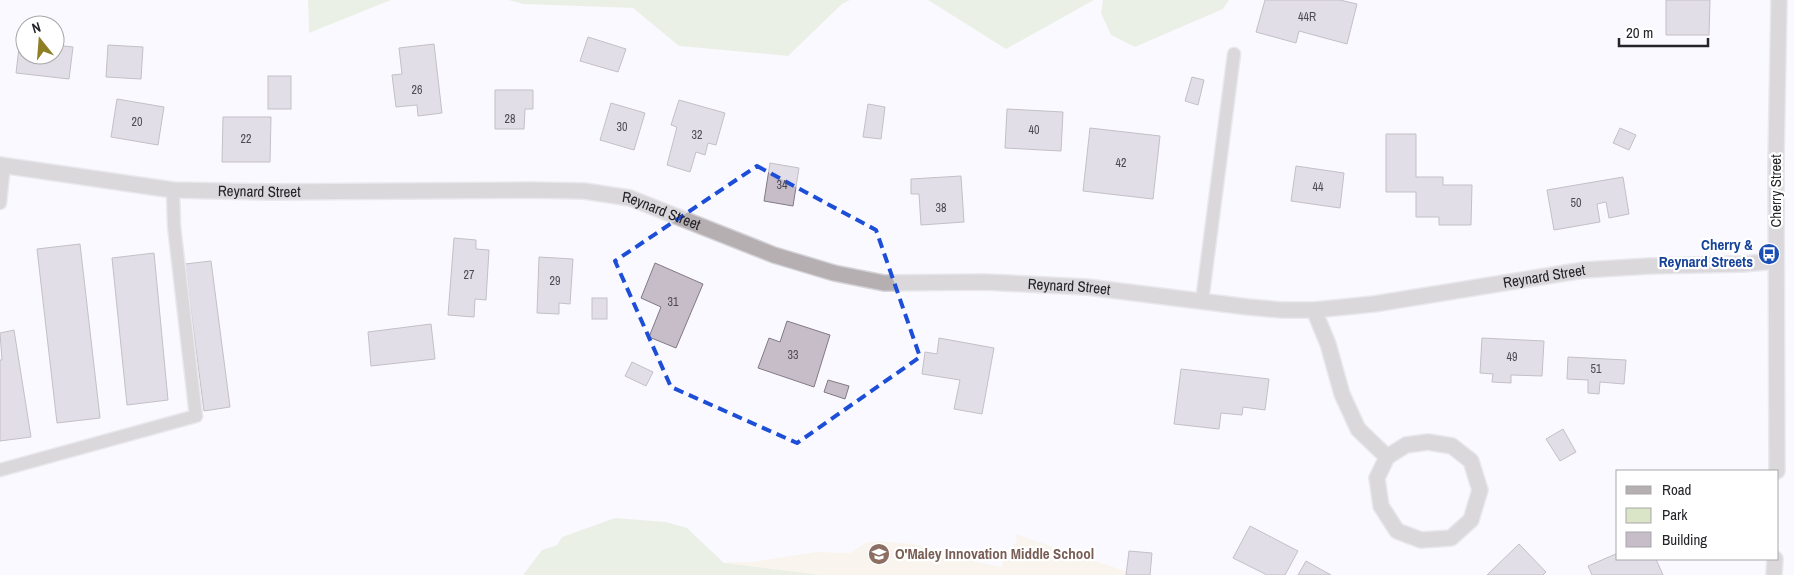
<svg xmlns="http://www.w3.org/2000/svg" width="1794" height="575" viewBox="0 0 1794 575" font-family="'Archivo Narrow',sans-serif">
<style>
.education{fill:#f9efda}
.green{fill:#dae5c8}
.building{fill:#c6bdc9;stroke:#817984}
.lines{fill:none;stroke-linecap:round;stroke-linejoin:round}
.lane-casing{stroke:#d4d3d8;stroke-width:15}
.street-casing{stroke:#d4d3d8;stroke-width:18}
.lane{stroke:#b6afb1;stroke-width:12}
.street{stroke:#b6afb1;stroke-width:15}
.marked{fill:none;stroke:#1d4ed8;stroke-width:4;stroke-dasharray:10 6;stroke-linejoin:round}
.labels{text-anchor:middle;stroke-width:4.5;stroke-linejoin:round;paint-order:stroke}
.number-label{font-size:12px;fill:#4d4a51}
.street-label{font-size:15px;fill:#252429;stroke:#fff}
.transit-label{font-size:15px;font-weight:bold;fill:#164399;stroke:#fff;text-anchor:end}
.education-label{font-size:15px;font-weight:bold;fill:#785e54;stroke:#fff;text-anchor:start}
</style>
<rect width="100%" height="100%" fill="#faf9ff"/>
<path class="education" d="M1015 534 1137 575H700L722 564 729 562H751L816 552 850 553 865 543 876 541 913 544 951 553 969 560 1002 567 1003 557 1017 541Z"/>
<g class="green">
<path d="M308 0H391L309 33Z"/>
<path d="M509 0H850L842 4 788 56 679 46 633 8 523 4Z"/>
<path d="M928 0H1094L1006 49Z"/>
<path d="M1103 0H1229L1223 9 1135 47 1111 35 1101 13Z"/>
<path d="M615 518 666 522 687 528 724 563 821 575H523L542 550 557 545 562 537Z"/>
</g>
<g class="building">
<path d="M1265 0H1340L1357 4 1347 44 1299 31 1296 43 1256 32Z"/>
<path d="M1666 0H1710L1709 35H1666Z"/>
<path d="M21 31H25V55H55V45L73 47 69 79 16 73Z"/>
<path d="M588 37 626 49 618 72 580 61Z"/>
<path d="M434 44 442 113 418 116 417 105 396 107 392 75 402 74 399 48Z"/>
<path d="M108 45 143 47 141 79 106 77Z"/>
<rect x="268" y="76" width="23" height="33"/>
<path d="M1192 77 1204 80 1198 105 1185 101Z"/>
<path d="M495 90H533V109H525L524 129H495Z"/>
<path d="M117 99 164 107 158 145 111 137Z"/>
<path d="M679 100 725 113 716 145 708 143 705 155 696 152 690 172 667 165 677 127 671 125Z"/>
<path d="M611 103 645 113 634 150 600 140Z"/>
<path d="M868 104 885 107 881 139 863 137Z"/>
<path d="M1007 109 1063 112 1061 151 1005 148Z"/>
<path d="M223 117H271L270 162H222Z"/>
<path d="M1090 128 1160 136 1153 199 1083 191Z"/>
<path d="M1620 128 1636 135 1629 150 1613 143Z"/>
<path d="M1386 134H1416V177H1443V185H1472L1471 225H1439V217H1416V192H1386Z"/>
<path d="M770 163 799 168 793 206 764 201Z"/>
<path d="M1296 166 1344 173 1340 208 1291 201Z"/>
<path d="M961 176 964 222 921 225 919 194H911V179Z"/>
<path d="M1623 177 1629 214 1609 218 1606 202 1597 204 1600 222 1554 230 1547 190Z"/>
<path d="M454 238 476 240V249L489 250 486 300 475 299 474 317 448 315Z"/>
<path d="M80 244 100 418 57 423 37 249Z"/>
<path d="M154 253 168 400 127 405 112 258Z"/>
<path d="M539 257 573 259 570 304 559 303V314L537 313Z"/>
<path d="M211 261 230 407 204 411 185 264Z"/>
<path d="M655 263 703 284 676 348 649 337 661 307 641 298Z"/>
<rect x="592" y="298" width="15" height="21"/>
<path d="M787 321 830 335 814 387 758 368 769 338 780 342Z"/>
<path d="M431 324 435 359 371 366 368 332Z"/>
<path d="M14 330 31 437 0 441V360H2L0 333Z"/>
<path d="M939 338 994 348 982 414 954 409 960 380 922 374 925 352 937 354Z"/>
<path d="M1482 338 1544 341 1542 376 1511 375V383L1492 382 1493 374 1480 373Z"/>
<path d="M1568 357 1626 360 1624 384 1600 382 1599 394 1588 393V380L1567 379Z"/>
<path d="M632 362 653 372 646 386 625 376Z"/>
<path d="M1181 369 1269 379 1265 410 1243 407 1242 415 1221 413 1219 429 1174 424Z"/>
<path d="M828 380 849 386 845 399 824 392Z"/>
<path d="M1563 429 1576 452 1560 461 1546 439Z"/>
<path d="M1250 526 1298 551 1285 575H1267L1233 558Z"/>
<path d="M1519 544 1546 572 1543 575H1487Z"/>
<path d="M1129 551 1152 553 1150 575H1126Z"/>
<path d="M1618 553V559H1656L1663 575H1592L1588 566Z"/>
<path d="M1306 561 1331 575H1298Z"/>
</g>
<g class="lines">
<g class="lane-casing">
<g id="lane">
<path d="M0 203 4 165"/>
<path d="M1202 301 1234 54"/>
<path d="M0 470 196 416 174 226 173 190"/>
</g>
</g>
<g class="street-casing">
<g id="street">
<path id="s1" d="M0 165 173 190 270 192 529 190 584 191 630 198 774 255 834 273 884 283 985 282 1087 287 1248 307 1282 310H1314L1374 304 1584 270 1650 266 1743 264 1776 261"/>
<path d="M1314 310 1328 344 1342 394 1358 429 1387 457"/>
<path d="M1428 442 1452 446 1471 461 1480 490 1471 520 1451 538 1421 540 1397 531 1381 506 1377 478 1387 457 1406 445Z"/>
<path d="M1777 471 1776 162 1779 0"/>
<path d="M1774 575 1775 559"/>
</g>
</g>
<use href="#lane" class="lane"/>
<use href="#street" class="street"/>
</g>
<path d="M0 0H1794V575H0ZM757 166 876 230 920 357 797 443 671 387 615 261Z" fill="#faf9ff" fill-opacity=".55" fill-rule="evenodd"/>
<path class="marked" d="M757 166 876 230 920 357 797 443 671 387 615 261Z"/>
<defs>
<g id="bus-disc" transform="scale(1.125)"><circle r="9.5" fill="#1a4fb4" stroke="#fff"/><path d="M-5-6H5V4H4V6H2V4H-2V6H-4V4H-5ZM-3.5-4V0h7V-4ZM-3.5 1.2v1.5H-2V1.2ZM2 1.2v1.5H3.5V1.2Z" fill="#fff"/></g>
<g id="school-disc" transform="scale(1.125)"><circle r="9.5" fill="#8d6e63" stroke="#fff"/><path d="M0-5L7-2L0 1L-7-2ZM-4 1L0 2.5L4 1V4Q0 6-4 4Z" fill="#fff"/></g>
</defs>
<g fill-rule="evenodd">
<use href="#bus-disc" x="1769" y="254"/>
<use href="#school-disc" x="879" y="554"/>
</g>
<g class="labels">
<g class="number-label">
<text x="1307" y="21">44R</text>
<text x="417" y="94">26</text>
<text x="510" y="123">28</text>
<text x="137" y="126">20</text>
<text x="622" y="131">30</text>
<text x="1034" y="134">40</text>
<text x="697" y="139">32</text>
<text x="246" y="143">22</text>
<text x="1121" y="167">42</text>
<text x="782" y="189">34</text>
<text x="1318" y="191">44</text>
<text x="1576" y="207">50</text>
<text x="941" y="212">38</text>
<text x="469" y="279">27</text>
<text x="555" y="285">29</text>
<text x="673" y="306">31</text>
<text x="793" y="359">33</text>
<text x="1512" y="361">49</text>
<text x="1596" y="373">51</text>
</g>
<g class="street-label">
<text transform="translate(1776 191) rotate(-90)" y="5">Cherry Street</text>
<text dy="5" stroke="none"><textPath href="#s1" startOffset="261">Reynard Street</textPath></text>
<text dy="5" stroke="none"><textPath href="#s1" startOffset="666">Reynard Street</textPath></text>
<text dy="5" stroke="none"><textPath href="#s1" startOffset="1565">Reynard Street</textPath></text>
<text dy="5" stroke="none"><textPath href="#s1" startOffset="1086">Reynard Street</textPath></text>
</g>
<g class="transit-label">
<text x="1753" y="250">Cherry &amp;<tspan x="1753" dy="17">Reynard Streets</tspan></text>
</g>
<g class="education-label">
<text x="895" y="559">O'Maley Innovation Middle School</text>
</g>
</g>
<rect x="1616" y="470" width="162" height="90" fill="#ffffff" stroke="#a8a7a9"/>
<rect x="1626" y="486" width="25" height="8" fill="#b6afb1" stroke="#a8a7a9"/>
<text x="1662" y="495" font-size="15" fill="#252429">Road</text>
<rect x="1626" y="508" width="25" height="15" fill="#dae5c8" stroke="#a8a7a9"/>
<text x="1662" y="520" font-size="15" fill="#252429">Park</text>
<rect x="1626" y="532" width="25" height="15" fill="#c6bdc9" stroke="#a8a7a9"/>
<text x="1662" y="545" font-size="15" fill="#252429">Building</text>
<g transform="translate(40 40) rotate(343)"><circle r="24" fill="#ffffff" stroke="#a8a7a9"/>
<path d="M0-4L9 19L0 12L-9 19Z" fill="#8e7e25"/>
<text y="-8" font-size="14" font-weight="bold" text-anchor="middle" fill="#252429">N</text>
</g>
<path d="M1619 38v8h89v-8" fill="none" stroke="#252429" stroke-width="2.5"/>
<text x="1626" y="38" font-size="15" fill="#252429" stroke="#ffffff" stroke-width="4" paint-order="stroke">20 m</text>
</svg>
